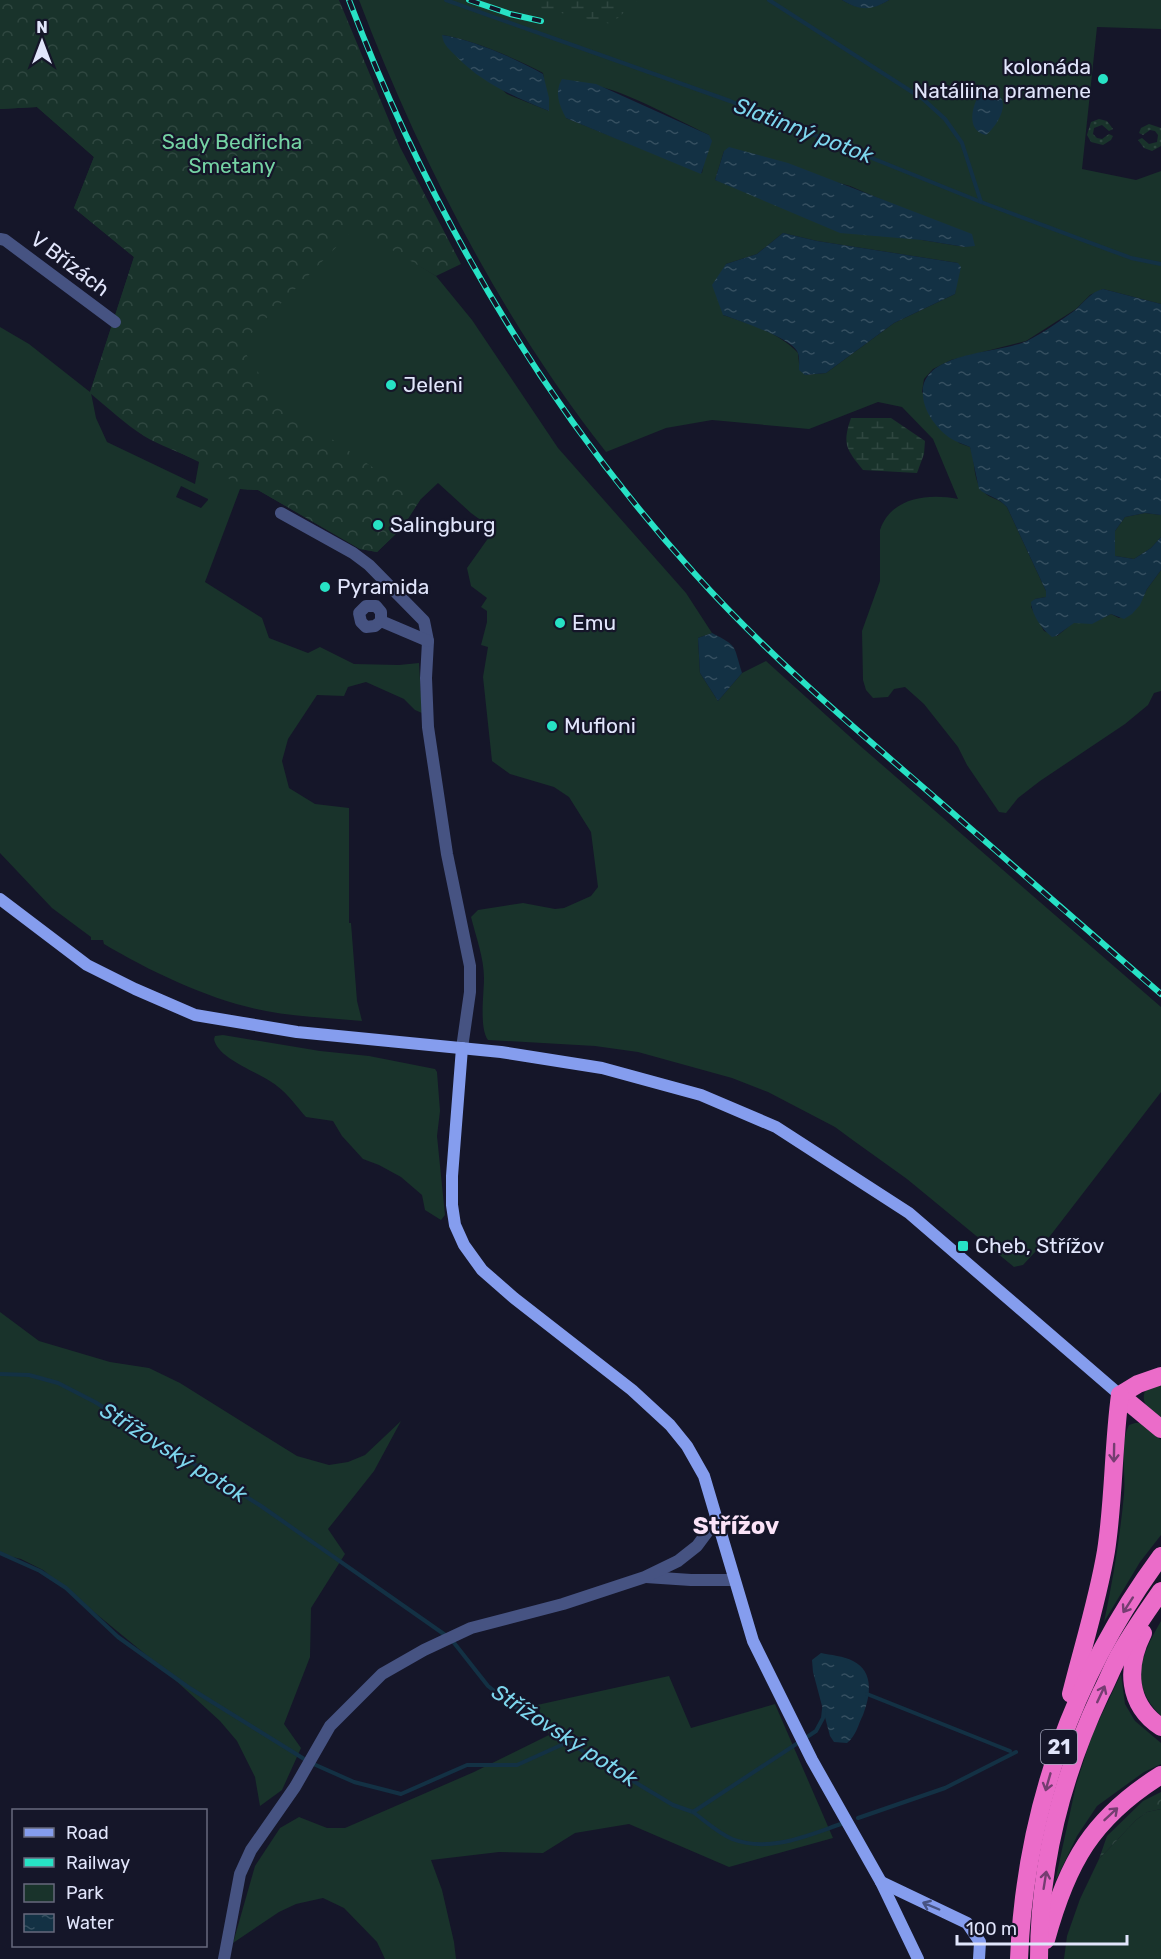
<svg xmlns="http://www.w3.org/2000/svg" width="1161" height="1959" viewBox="0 0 1161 1959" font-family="Rubik,sans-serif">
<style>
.green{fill:#19332b;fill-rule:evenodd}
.forest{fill:url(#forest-crowns)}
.wetland{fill:url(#wetland-marsh)}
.garden{fill:url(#garden-dots)}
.water{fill:url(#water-ripples)}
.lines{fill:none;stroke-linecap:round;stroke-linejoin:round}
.stream{stroke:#133144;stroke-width:4}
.street{stroke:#465382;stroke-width:12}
.secondary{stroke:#859dee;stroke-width:12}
.highway{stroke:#eb6cc9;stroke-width:18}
.rail-casing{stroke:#27e2c5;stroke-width:6}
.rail{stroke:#151629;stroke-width:4;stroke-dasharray:11;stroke-linecap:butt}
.oneway{stroke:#753d71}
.oneway2{stroke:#475382}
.poi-dot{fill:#27e2c5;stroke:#151629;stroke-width:2}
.labels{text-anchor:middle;stroke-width:4.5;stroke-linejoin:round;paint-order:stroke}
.shield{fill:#151629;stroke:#a4a7bc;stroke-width:1.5}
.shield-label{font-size:20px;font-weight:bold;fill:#e1e5fb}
.poi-label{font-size:21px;fill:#e1e5fb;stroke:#151629;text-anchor:start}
.park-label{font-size:21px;fill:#75d3a4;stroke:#151629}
.street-label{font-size:21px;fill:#e1e5fb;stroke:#151629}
.water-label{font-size:22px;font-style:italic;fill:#7dd6ed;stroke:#151629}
.quarter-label{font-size:24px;font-weight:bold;fill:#fbe3f8;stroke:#151629}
</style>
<defs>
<pattern id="forest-crowns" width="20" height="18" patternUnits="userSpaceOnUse" patternTransform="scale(1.5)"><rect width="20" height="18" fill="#19332b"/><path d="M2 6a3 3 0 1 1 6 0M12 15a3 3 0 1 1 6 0" fill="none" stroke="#2f4740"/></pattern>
<pattern id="wetland-marsh" width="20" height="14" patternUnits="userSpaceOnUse" patternTransform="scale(1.5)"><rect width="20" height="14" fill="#19332b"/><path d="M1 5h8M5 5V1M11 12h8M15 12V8" fill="none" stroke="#2f4740"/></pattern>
<pattern id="garden-dots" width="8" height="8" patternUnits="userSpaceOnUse" patternTransform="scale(1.5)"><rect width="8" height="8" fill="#19332b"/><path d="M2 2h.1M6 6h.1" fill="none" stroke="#2f4740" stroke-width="1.8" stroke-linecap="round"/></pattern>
<pattern id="water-ripples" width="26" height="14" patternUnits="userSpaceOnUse" patternTransform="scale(1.5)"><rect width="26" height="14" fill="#133144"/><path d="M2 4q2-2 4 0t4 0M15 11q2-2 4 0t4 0" fill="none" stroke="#354f60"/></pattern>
</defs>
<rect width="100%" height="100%" fill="#151629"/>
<g class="green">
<path d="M0 0 436 276 472 320 558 448 686 593 712 633 698 638 700 673 718 701 742 673 766 661 858 744 1161 1007V1092L1050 1236 1023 1265 1014 1267 907 1179 854 1141 835 1127 768 1092 732 1078 638 1052 595 1046 488 1040C479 1028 484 994 484 978 484 958 476 937 471 917L478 910 523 903 555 909 564 908 591 896 598 887 591 832 569 797 554 787 510 774 492 761 483 677 488 647 481 645 487 622V611L481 607 487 598 471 586 467 568 494 530 471 513 438 483 420 500 402 528 377 552 360 549 258 490 240 489 205 582 262 618 269 638 308 653 320 647 354 664 399 665 419 663 422 713 415 710 404 699 366 682 348 687 344 696 317 695 288 739 282 761 289 788 315 804 349 808V923H351L357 1001 362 1021C331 1018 297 1017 266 1011 212 1001 151 972 104 944L103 940H91V937L52 908 0 853V327L29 344 90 392 134 257 74 208 94 157 37 107 0 109ZM91 393 143 435 199 462 195 484 107 442 96 418ZM181 486 208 499V500L201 508 176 497Z"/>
<path d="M359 0H842C859 10 872 10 889 0H1161V29L1097 27 1082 169 1136 180 1161 171V304L1103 289 1090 295 1076 309 1026 341 951 360 933 369 924 379 922 392 959 443 970 447C976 461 972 481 984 492 990 499 998 497 1007 507L1046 591V597L1035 599 1031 607 1044 631 1057 636 1073 623H1092L1111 614 1119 618 1139 605 1147 589 1161 570V691L1154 693 1148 705 1125 724 1040 781 1018 798 1006 813 999 812 967 765 958 747 924 704 905 687 894 689 888 697 873 698 866 690 863 680 862 631 880 581V530C891 497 929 493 958 499L933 439 902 407 878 402 809 429 712 420 666 428 606 452C500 317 420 160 359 0ZM442 35C471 39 517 59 543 73L549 111 507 94ZM583 83C622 88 673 118 709 135L702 173 566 118ZM724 151 850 186 901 208 965 247 922 240 715 180ZM783 233 817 241 958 263 955 294 894 323 826 373 805 375 799 363 798 353C780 333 748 323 723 315L726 264 757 254Z"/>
<path d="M1145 513 1161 515V537L1151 548 1134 559 1115 556V531L1125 517Z"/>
<path d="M223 1035 320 1051 369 1056 435 1069 437 1072 440 1111 437 1136 445 1215 441 1220 425 1210 422 1195 401 1177 379 1165 363 1159 342 1136 333 1121 306 1117C297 1107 288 1094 277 1086 262 1073 218 1060 214 1039L215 1036Z"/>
<path d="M0 1312 39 1341 110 1362 149 1368 180 1383 297 1456 329 1465 348 1462 365 1455 401 1421 374 1471 328 1529 345 1554 311 1608 310 1657 284 1724 301 1748 282 1790 260 1806 255 1777 237 1741 220 1721 162 1668 43 1570 21 1559 0 1554Z"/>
<path d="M1161 1384V1418C1151 1410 1140 1405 1145 1391Z"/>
<path d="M1135 1423H1141L1161 1440V1535L1140 1562 1104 1622C1113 1580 1120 1537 1124 1494 1126 1471 1119 1446 1129 1425Z"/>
<path d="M1161 1621V1716C1128 1683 1141 1656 1161 1621Z"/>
<path d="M1121 1674 1125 1704 1135 1721 1161 1743V1764L1144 1772 1097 1806 1077 1836 1055 1882 1076 1785 1092 1735Z"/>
<path d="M669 1676 691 1728 775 1704 833 1838 729 1867 629 1824 575 1833 543 1853 499 1852 431 1860 442 1890 454 1942 456 1959H385L377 1942 344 1908 323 1898 296 1904 279 1912 233 1943 255 1866 280 1828 299 1817 327 1828H345L474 1772 549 1735 537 1705Z"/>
<path d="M1161 1809V1959H1064L1067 1936 1080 1899 1099 1859 1136 1820 1147 1812Z"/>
</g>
<g class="forest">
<path d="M0 0H339L400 147 461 264 436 276 355 228 240 345 278 402 420 500 402 528 377 552 360 549 258 490 240 489C215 461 176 455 144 436 125 424 107 407 90 393L134 257 74 208 94 157 37 107 0 109Z"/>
<path d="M1161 1792V1809L1147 1812 1136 1820 1099 1859 1107 1836 1143 1801Z"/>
</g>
<g class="wetland">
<path d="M517 0H638L611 24 543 9Z"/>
<path d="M851 418H891L925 441 924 454 917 473 863 470C846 449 842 444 851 418Z"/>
</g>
<g class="garden">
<path d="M1099 119 1107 121 1113 129 1109 131 1102 125 1094 128 1093 134 1097 138 1102 139 1109 134 1113 136 1111 140 1103 145 1091 142 1087 135 1091 122Z"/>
<path d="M1149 124 1161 128V146L1152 151 1144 148 1138 140 1142 138 1149 144 1157 142 1158 135 1155 131 1150 130 1143 135 1139 133 1141 128Z"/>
</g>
<g class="water">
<path d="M842 0H889C871 11 860 11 842 0Z"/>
<path d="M442 35C471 39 517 59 543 74L549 98V111C515 97 483 84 457 57 450 50 443 45 442 35Z"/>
<path d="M562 79 596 84 709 135 712 141 701 174 566 118C559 105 554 92 562 79Z"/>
<path d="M989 91C1015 96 999 124 986 135 965 131 972 104 981 92Z"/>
<path d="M729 147 788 163 972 234 975 246 965 247 922 240 840 233 715 180 724 151Z"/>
<path d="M783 233 817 241 958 263 961 267 955 294 894 323 826 373 805 375 799 370C799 365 800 356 797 351 790 338 738 320 723 315L712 285 726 264 757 254Z"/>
<path d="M1103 289 1161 304V515L1145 513 1125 517 1115 531V556L1134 559 1151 548 1161 537V570L1147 589 1140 605 1132 614 1124 619 1111 614 1092 624 1074 623 1056 636 1052 637C1042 629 1032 616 1031 602L1035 599 1046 597V591L1007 507C998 497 988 497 979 489L970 447C964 444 956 442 950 438 937 429 924 412 923 396 918 351 999 354 1027 341 1043 333 1060 321 1074 311 1084 303 1090 292 1103 289Z"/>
<path d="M712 633C739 647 733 645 742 673L718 701 700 673 698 638Z"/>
<path d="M821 1653C830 1655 844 1656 853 1661 875 1672 870 1697 863 1715 858 1725 856 1736 847 1743L834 1742 830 1736 813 1672 812 1660Z"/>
</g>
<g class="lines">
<g class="stream">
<path d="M446 0 730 101 981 202 1131 258 1161 264"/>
<path d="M769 0 923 99 945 119 962 143 981 202"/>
<path d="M0 1374 29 1375 58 1383 95 1402 261 1506 451 1639 488 1686 511 1704 568 1742 673 1805 693 1812 816 1731 823 1718 824 1709"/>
<path d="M0 1553 40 1571 66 1588 118 1637 188 1687 309 1762 354 1782 401 1794 467 1765H517L568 1742"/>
<path d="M867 1694 1010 1751"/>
<path d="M693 1812C705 1821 718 1833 732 1839 769 1853 806 1836 841 1824"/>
<path d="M858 1818 945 1788 1016 1752"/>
</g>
<g class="street">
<path d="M0 239 5 240 115 322"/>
<path d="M281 513 353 553 369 565 424 621 428 641 426 678 428 727 447 854 470 966V992L462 1048"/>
<path d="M381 621 375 626 366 627 361 622 359 613 366 606H376L381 612V621L428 641"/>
<path d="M646 1577 691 1580H734"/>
<path d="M224 1959 240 1874 251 1850 295 1787 330 1726 382 1674 424 1650 471 1628 563 1604 645 1577 678 1561 697 1546 717 1519"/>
</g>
<g class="secondary">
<path d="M0 899 87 965 135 989 195 1015 297 1032 501 1052 602 1068 701 1095 776 1127 909 1213 1120 1395"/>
<path d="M462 1048 452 1176V1205L455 1225 464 1245 482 1270 514 1298 632 1390 670 1425 687 1446 704 1476 753 1641 812 1760 881 1882 918 1959"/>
<path d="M881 1882 967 1923 980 1942 979 1959"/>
</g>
<g class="highway">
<path d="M1120 1395 1161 1429"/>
<path d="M1120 1395 1138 1384 1161 1376"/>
<path d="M1143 1633C1126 1667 1127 1705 1161 1727"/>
<path d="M1071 1694C1083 1646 1098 1599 1106 1551 1114 1499 1113 1447 1120 1395"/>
<path d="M1046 1940C1067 1863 1092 1818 1161 1775"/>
<path d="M1019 1959C1025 1812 1073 1675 1161 1556"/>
<path d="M1039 1959C1039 1867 1062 1776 1101 1693 1108 1680 1113 1665 1121 1652 1133 1631 1147 1611 1161 1591"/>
</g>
<g class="rail-casing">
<g id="rail">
<path d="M349 0C429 211 543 406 695 574 765 652 845 720 924 788 1003 857 1082 926 1161 994"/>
<path d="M469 0 510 14 541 21"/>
</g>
</g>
<use href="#rail" class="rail"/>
</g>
<defs><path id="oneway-shaft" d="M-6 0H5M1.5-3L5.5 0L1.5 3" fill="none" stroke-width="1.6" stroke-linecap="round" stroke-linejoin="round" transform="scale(1.5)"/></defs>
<g class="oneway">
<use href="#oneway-shaft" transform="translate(1114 1453) rotate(91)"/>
<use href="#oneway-shaft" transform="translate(1128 1605) rotate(123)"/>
<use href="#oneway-shaft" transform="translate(1101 1694) rotate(-65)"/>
<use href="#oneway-shaft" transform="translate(1048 1782) rotate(106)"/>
<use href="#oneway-shaft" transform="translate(1111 1814) rotate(-43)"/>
<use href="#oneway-shaft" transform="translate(1045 1880) rotate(-81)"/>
</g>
<use class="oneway2" href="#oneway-shaft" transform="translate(931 1906) rotate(-157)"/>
<g class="poi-dot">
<circle cx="1103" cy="79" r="6"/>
<circle cx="391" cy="385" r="6"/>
<circle cx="378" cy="525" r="6"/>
<circle cx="325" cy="587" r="6"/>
<circle cx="560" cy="623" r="6"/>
<circle cx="552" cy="726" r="6"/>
<rect x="957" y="1240" width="12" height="12" rx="3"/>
</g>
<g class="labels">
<rect class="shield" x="1041" y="1730" width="36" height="34" rx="4.5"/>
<g class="shield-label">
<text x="1059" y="1754">21</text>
</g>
<g class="poi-label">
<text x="1091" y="74" text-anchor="end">kolonáda<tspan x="1091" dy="24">Natáliina pramene</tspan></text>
<text x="403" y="392">Jeleni</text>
<text x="390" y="532">Salingburg</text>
<text x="337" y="594">Pyramida</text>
<text x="572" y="630">Emu</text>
<text x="564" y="733">Mufloni</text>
<text x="975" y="1253">Cheb, Střížov</text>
</g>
<g class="park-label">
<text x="232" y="149">Sady Bedřicha<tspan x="232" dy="24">Smetany</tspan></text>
</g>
<g class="street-label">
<text transform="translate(70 264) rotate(37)" y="7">V Břízách</text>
</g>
<g class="water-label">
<text transform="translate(804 130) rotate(21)" y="8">Slatinný potok</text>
<text transform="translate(174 1452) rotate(32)" y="8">Střížovský potok</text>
<text transform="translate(565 1735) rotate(33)" y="8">Střížovský potok</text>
</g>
<g class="quarter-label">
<text x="736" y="1534">Střížov</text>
</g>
</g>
<rect x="12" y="1809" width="195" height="138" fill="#151629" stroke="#67697d" stroke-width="1.5"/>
<rect x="24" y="1828" width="30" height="9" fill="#859dee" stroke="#67697d" stroke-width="1.5"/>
<text x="66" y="1839" font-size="18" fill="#e1e5fb">Road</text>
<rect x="24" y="1858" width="30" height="9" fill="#27e2c5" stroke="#67697d" stroke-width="1.5"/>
<text x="66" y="1869" font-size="18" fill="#e1e5fb">Railway</text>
<rect x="24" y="1884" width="30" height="18" fill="#19332b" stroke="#67697d" stroke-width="1.5"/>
<text x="66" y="1899" font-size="18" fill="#e1e5fb">Park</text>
<rect x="24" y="1914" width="30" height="18" fill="url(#water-ripples)" stroke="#67697d" stroke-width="1.5"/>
<text x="66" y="1929" font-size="18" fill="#e1e5fb">Water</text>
<g transform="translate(42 42)" stroke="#151629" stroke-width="4.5" paint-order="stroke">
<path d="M0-4.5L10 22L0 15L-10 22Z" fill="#e1e5fb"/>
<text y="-9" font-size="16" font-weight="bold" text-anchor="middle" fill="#e1e5fb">N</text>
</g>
<path d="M957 1935v9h170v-9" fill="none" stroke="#e1e5fb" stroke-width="3"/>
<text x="966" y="1935" font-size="18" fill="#e1e5fb" stroke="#151629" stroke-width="4.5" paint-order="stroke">100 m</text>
</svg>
